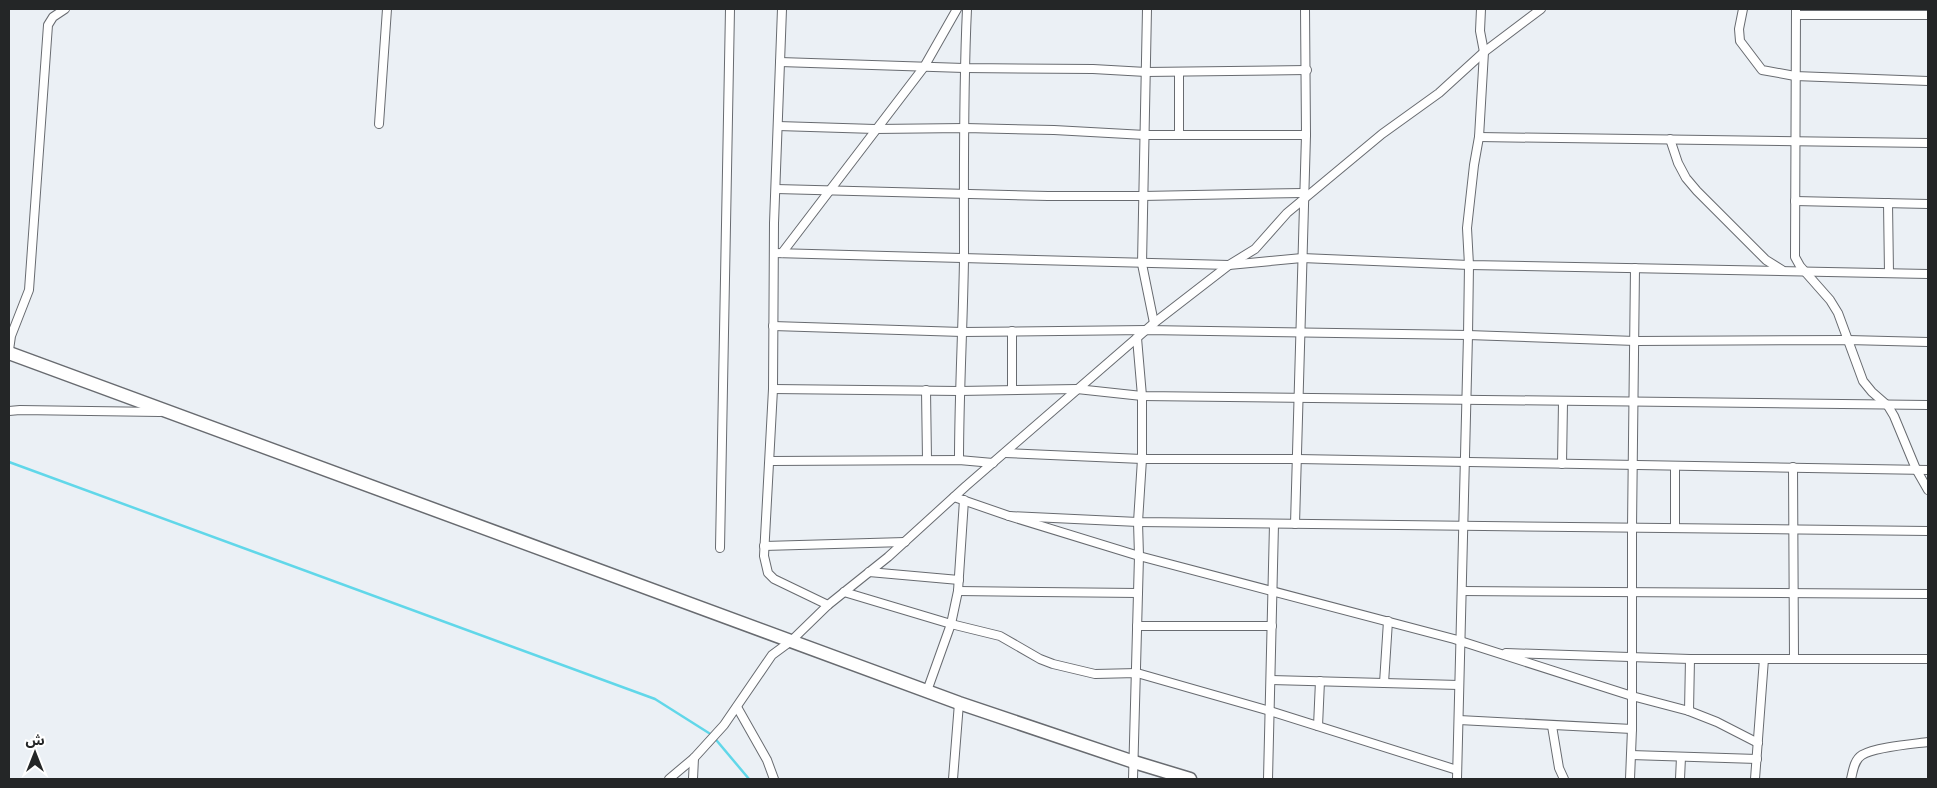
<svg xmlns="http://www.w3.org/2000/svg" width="1937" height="788" viewBox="0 0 1937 788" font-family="'Libre Baskerville','Noto Sans Arabic',serif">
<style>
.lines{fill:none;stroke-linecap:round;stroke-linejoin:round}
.stream{stroke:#61d7e9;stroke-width:2.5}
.minor-casing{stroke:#686b70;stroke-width:10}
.trunk-casing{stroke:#686b70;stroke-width:15}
.minor{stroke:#fff;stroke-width:8}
.trunk{stroke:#fff;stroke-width:12}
</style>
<rect width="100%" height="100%" fill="#ebf0f5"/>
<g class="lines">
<path class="stream" d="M9 462 655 699 712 735 749 779"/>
<g class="minor-casing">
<g id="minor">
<path d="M782 9 774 223 773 389 764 556 768 573 774 579 828 605"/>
<path d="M1147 9 1142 264 1154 323"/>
<path d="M1743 9 1739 29 1740 41 1762 70 1795 76 1928 81"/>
<path d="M1796 9 1795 257 1800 266 1830 300 1838 313 1863 381 1872 392 1888 406 1894 416 1916 469 1928 490"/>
<path d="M1796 15H1928"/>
<path d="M780 62 964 68 1093 69 1146 72 1307 70"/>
<path d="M1179 72V135"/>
<path d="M379 124 387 9"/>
<path d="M778 126 875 129 965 128 1054 130 1145 135H1306"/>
<path d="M1479 137 1928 143"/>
<path d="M1670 139 1678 163 1686 178 1697 191 1766 260 1782 270"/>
<path d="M776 189 1048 196H1142L1303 193"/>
<path d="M1795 201 1928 204"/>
<path d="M1888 203 1889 273"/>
<path d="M774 253 1229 265 1302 258 1469 265 1928 274"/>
<path d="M782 253 924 67 957 9"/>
<path d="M773 326 962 332 1147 330 1468 335 1635 341 1848 340 1928 342"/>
<path d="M1012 331V390"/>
<path d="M9 350 11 336 29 290 48 25 53 17 65 9"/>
<path d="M773 389 959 391 1077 389 1142 396 1928 405"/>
<path d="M926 390 927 460"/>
<path d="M9 411 20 410 160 412"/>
<path d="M1005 453 1142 459H1297L1928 470"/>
<path d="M959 460C959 393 963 326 964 259 964 176 963 92 967 9"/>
<path d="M770 461 959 460 993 463"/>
<path d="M1562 464 1563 402"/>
<path d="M1675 466V528"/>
<path d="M1793 467 1794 658"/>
<path d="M954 497 1009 516 1139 556 1454 639 1632 696 1689 711 1717 722 1758 743"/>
<path d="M1009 516 1138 522 1928 531"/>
<path d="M1295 524 1306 135 1305 9"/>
<path d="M764 546 905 542"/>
<path d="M720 548 730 9"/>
<path d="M869 572 959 580"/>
<path d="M958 591 1138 593"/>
<path d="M1462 591 1928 594"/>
<path d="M844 592 951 624 1000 636 1040 659 1053 664 1095 674 1137 673 1270 711 1457 770"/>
<path d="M1137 626H1272"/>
<path d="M1506 653 1690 659H1928"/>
<path d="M1271 680 1459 685"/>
<path d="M1384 683 1388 621"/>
<path d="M927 691 951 624 958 591 964 500"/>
<path d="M737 707 767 760 774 779"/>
<path d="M1689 711 1690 659"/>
<path d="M1459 720 1632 729"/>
<path d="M1318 726 1320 681"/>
<path d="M1552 726 1559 768 1564 779"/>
<path d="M1631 755 1757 759"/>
<path d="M669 779 694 758 724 725 772 655 791 641 828 605 888 557 966 486 1154 323 1229 265 1255 249 1287 213 1382 134 1439 93 1484 52 1541 9"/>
<path d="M693 779 694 758"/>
<path d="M953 779 959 703"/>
<path d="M1133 779 1139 556 1138 522 1142 459V396L1137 338"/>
<path d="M1268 779 1274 524"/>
<path d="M1457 779 1468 335 1469 265 1467 228 1474 165 1479 137 1484 52 1480 31 1481 9"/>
<path d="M1630 779 1632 729V527L1635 268"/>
<path d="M1680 779 1681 757"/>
<path d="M1755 779 1764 659"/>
<path d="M1851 779C1853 771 1854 760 1862 755 1875 747 1913 744 1928 742"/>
</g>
</g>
<g class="trunk-casing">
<path id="trunk" d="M9 353 959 703 1134 762 1190 779"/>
</g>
<use href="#minor" class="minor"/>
<use href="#trunk" class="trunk"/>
</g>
<rect width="1937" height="788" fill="none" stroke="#242627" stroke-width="20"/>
<g transform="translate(35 753)" stroke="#ffffff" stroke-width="4" paint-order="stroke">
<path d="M0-4L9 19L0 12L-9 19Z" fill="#242627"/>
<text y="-8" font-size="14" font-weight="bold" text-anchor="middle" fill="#242627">ش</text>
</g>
</svg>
